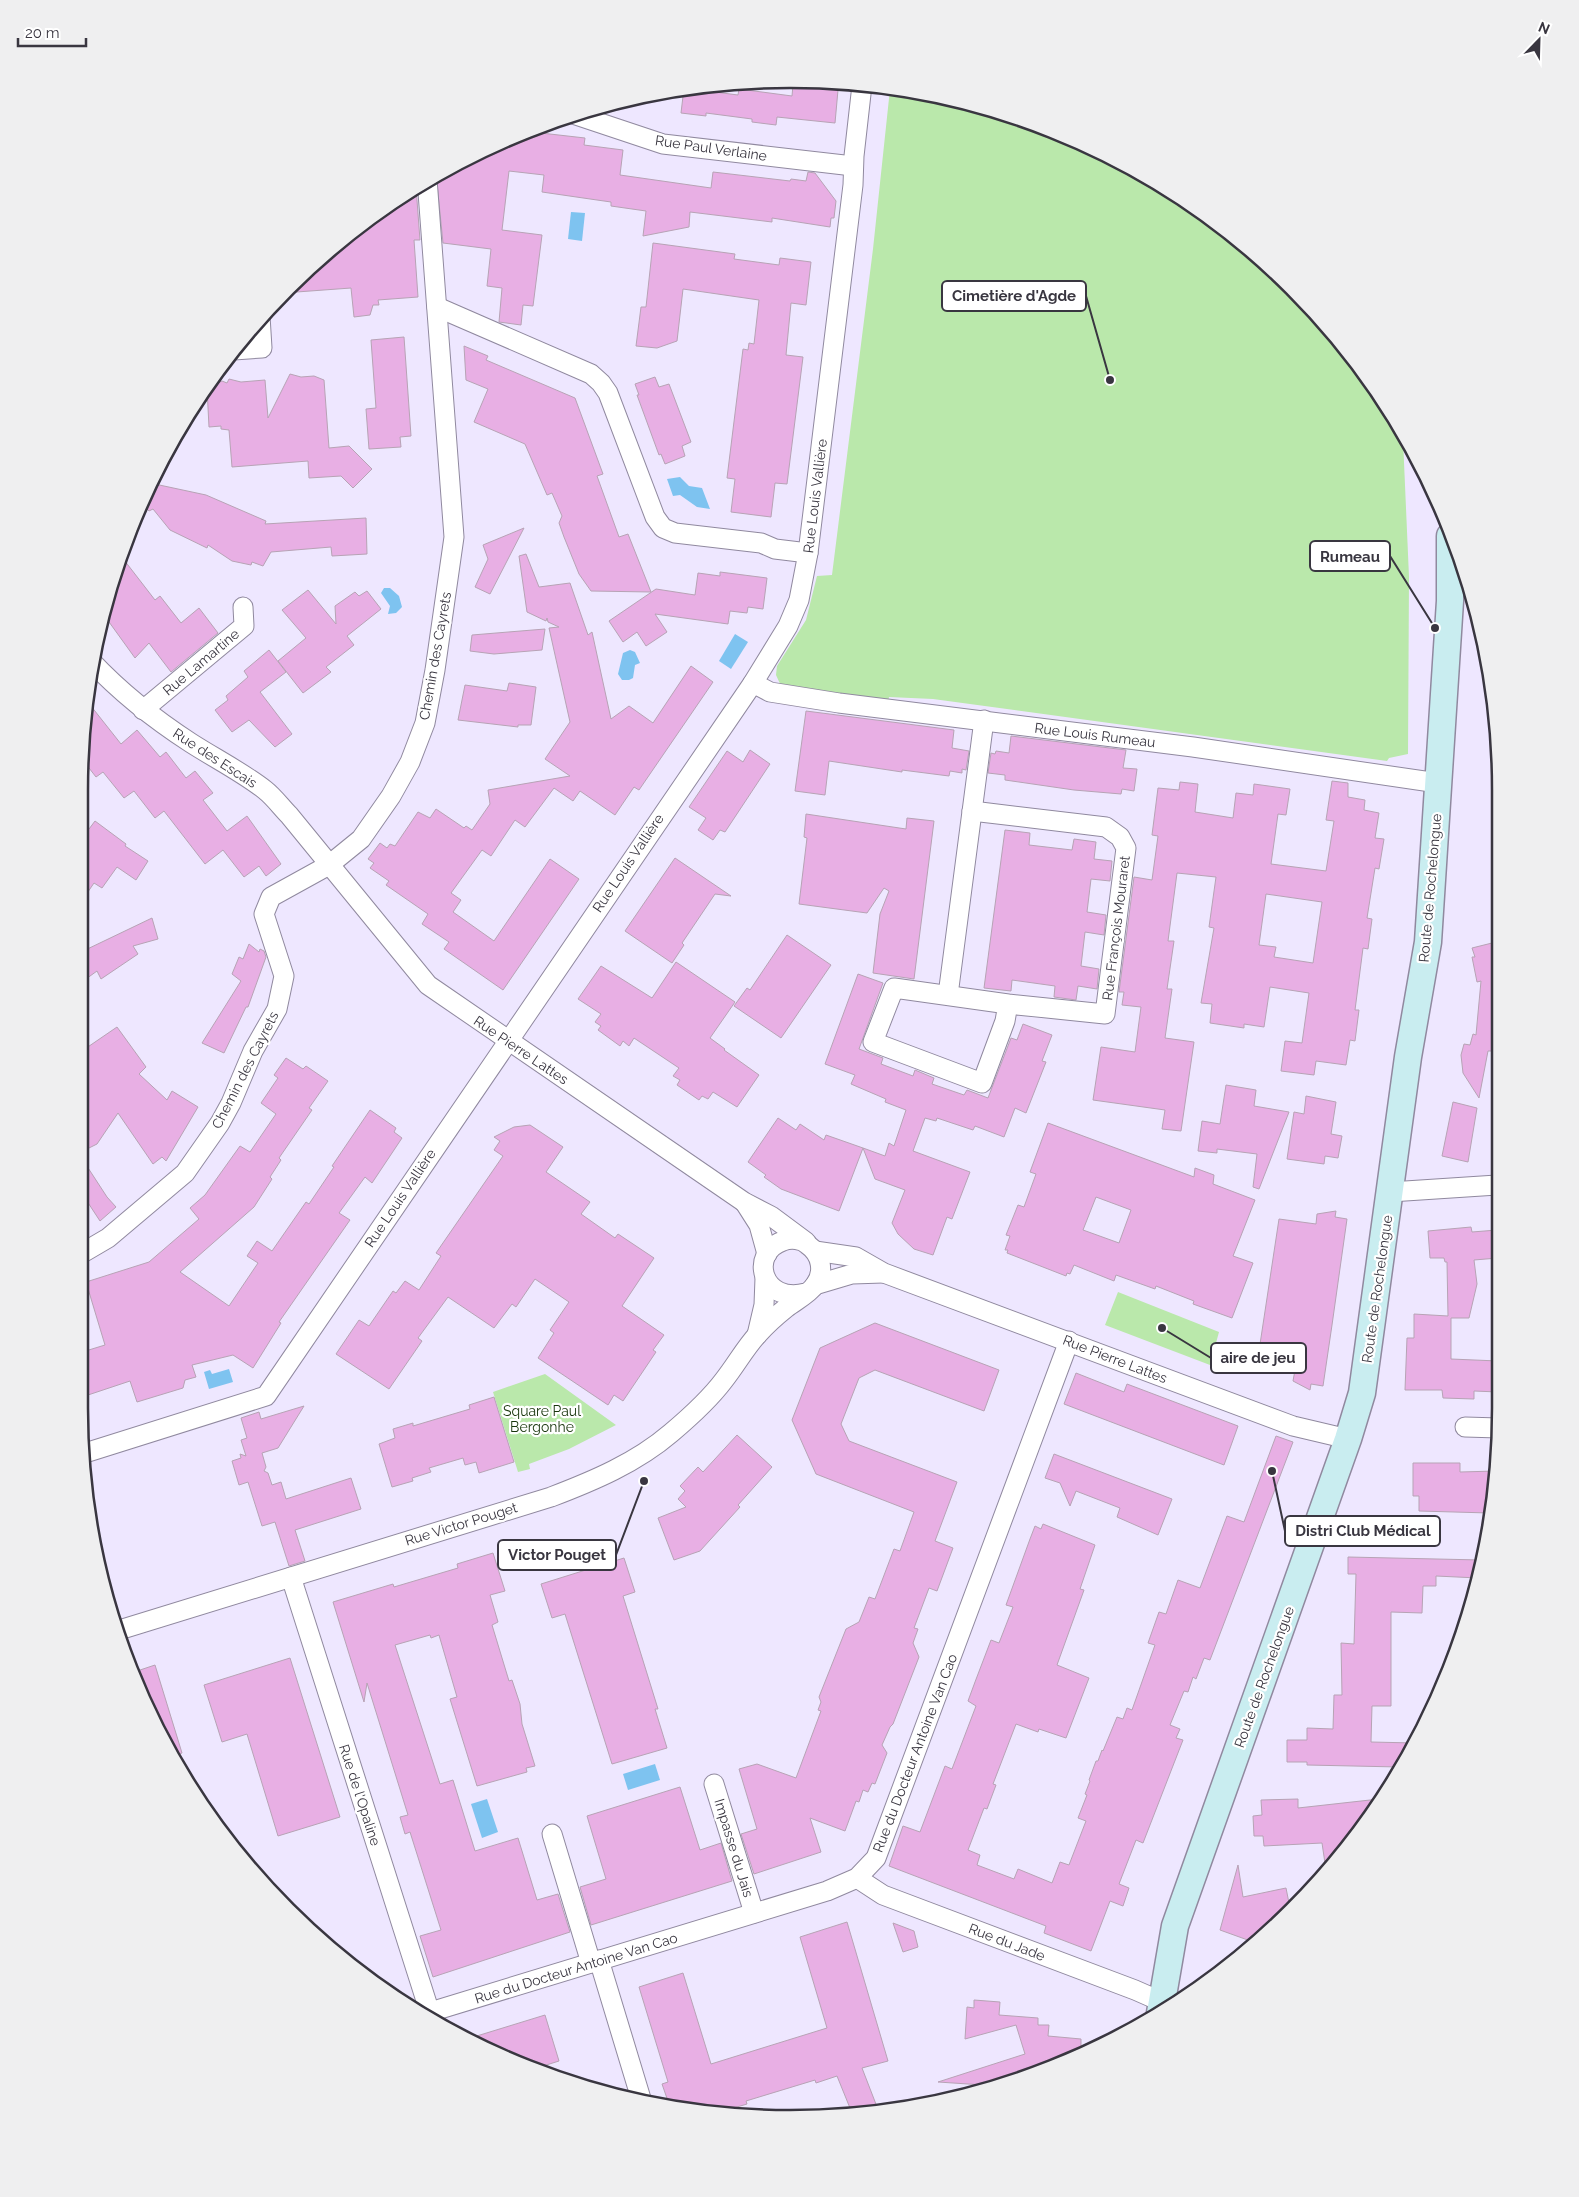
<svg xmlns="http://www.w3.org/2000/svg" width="1579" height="2197" viewBox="0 0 1579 2197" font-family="Raleway,sans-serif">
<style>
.green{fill:#bae8ab}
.water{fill:#7ec3f0}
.building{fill:#e8afe4;stroke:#b7a3b5;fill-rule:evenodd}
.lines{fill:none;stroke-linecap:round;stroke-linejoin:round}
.street-casing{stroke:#90899f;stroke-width:21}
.secondary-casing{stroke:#90899f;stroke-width:29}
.street{stroke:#fff;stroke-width:19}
.secondary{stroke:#c9edf0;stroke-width:26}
.labels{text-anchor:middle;stroke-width:4.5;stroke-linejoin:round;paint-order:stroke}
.street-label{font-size:14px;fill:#393640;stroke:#fff}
.park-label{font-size:14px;fill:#18350c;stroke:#fff}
.rim{fill:none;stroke:#393640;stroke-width:2.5}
.leader{fill:none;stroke:#393640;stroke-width:2}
.callout-dot{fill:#393640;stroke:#fff;stroke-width:2}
.callout{fill:#fff;stroke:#393640;stroke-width:2}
.callout-label{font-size:15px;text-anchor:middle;font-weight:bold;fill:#393640}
</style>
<rect width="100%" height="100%" fill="#eee7ff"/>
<g class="green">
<path d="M890 89 974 103 1104 152 1222 226 1324 321 1403 439 1409 577 1408 754 1389 758 1387 761 933 699 889 697 888 703 781 686 776 675 777 666 806 620 817 576 832 575 873 249Z"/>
<path d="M1118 1292 1219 1332 1210 1365 1105 1325Z"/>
<path d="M545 1374 616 1425 569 1449 529 1464 530 1469 518 1472 493 1392Z"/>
</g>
<g class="water">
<path d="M571 212 585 213 582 241 568 239Z"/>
<path d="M680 477 689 486 702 488 710 509 697 507 680 495 673 496 667 479Z"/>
<path d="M384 588H390L399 596 402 607 396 613 388 614 390 606 381 593Z"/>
<path d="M735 634 748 642 731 669 719 661Z"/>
<path d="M630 650 635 652 640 663 635 665 633 678 629 680H622L618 674 623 653Z"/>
<path d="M229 1369 233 1382 209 1389 204 1372 210 1370 212 1374Z"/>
<path d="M655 1764 660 1780 628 1790 623 1774Z"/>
<path d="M487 1799 498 1832 482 1838 471 1804Z"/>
</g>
<g class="building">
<path d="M793 85 838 90 835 123 777 117 776 125 752 122V119L706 113V116L681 113 684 88 738 95 739 89 792 96Z"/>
<path d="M542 125 541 133 585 138 584 145 623 150 620 175 711 188 713 172 790 181 791 179 806 181 808 172 815 173 836 201 834 218H831L830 227 772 218V222L690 212 689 227 643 236 646 211 611 206V202L597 200 542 192 544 175 509 171 502 230 542 235 533 306 523 305 521 325 499 322 502 288 487 286 491 249 443 243 436 173Z"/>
<path d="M416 187 420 240H414L418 297 378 300 379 305H373L370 315 354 317 351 288 283 293 321 255Z"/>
<path d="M653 243 735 254 734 259 779 265 780 258 811 262 806 305 791 303 786 355 803 357 787 484 775 483 771 517 731 512 735 479 727 478 743 349 748 350 749 343 754 344 759 300 683 289 677 341 657 348 636 346 641 307H646Z"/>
<path d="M404 337 411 436 400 437 401 447 369 449 366 409 376 408 371 340Z"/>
<path d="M464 346 488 356 486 360 575 398 603 474 597 476 619 537 628 534 651 592 591 591 579 574 564 537 559 523 562 516 552 493 547 495 525 444 474 422 488 389 466 380Z"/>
<path d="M290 374 301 377 314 376 324 380 329 448 349 446 372 469 353 488 341 476 309 478 308 461 232 467 229 430 221 429V426L209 427 207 388 222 381 227 383 229 379 241 382 265 380 268 418Z"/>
<path d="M655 377 659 387 669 384 691 442 682 446 685 456 665 464 661 454 659 455 637 395H639L635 384Z"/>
<path d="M150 483 206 495 266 521 265 524 366 518 367 554 332 556 331 547 271 552 263 566 252 562 251 565 232 561 208 545 207 548 170 530 153 509 149 511 140 502Z"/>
<path d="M524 528 490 594 475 587 488 559 483 545Z"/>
<path d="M526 554 539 587 570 583 588 635 592 632 611 719 629 706 653 723 691 666 713 682 639 790 634 787 615 815 580 791 573 801 554 788 525 827 515 820 491 856 482 850 451 893 461 900 453 912 494 941 550 859 579 879 503 990 444 949 449 942 422 924 428 914 386 885 389 881 370 868 374 863 368 859 380 843 387 848 390 844 395 846 418 812 430 818 436 809 464 828 466 826 472 830 490 804 488 790 570 776 545 759 570 722 549 628 559 627 548 622 547 618 546 621 527 612 519 556Z"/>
<path d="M121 556 155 600 160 596 181 623 199 608 218 633 171 672 149 643 135 658 104 615Z"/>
<path d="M720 572 767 578 763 609 748 607 747 613 730 611 728 624 655 614 667 632 646 646 637 632 623 642 609 621 656 589 695 595 698 573 720 576Z"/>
<path d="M308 590 336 624 335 606 355 592 359 596 367 591 381 609 347 636 354 645 326 667 331 672 303 693 278 661 306 638 282 610Z"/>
<path d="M545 629 542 650 494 654 470 651 472 635Z"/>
<path d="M269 650 286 672 260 692 292 734 275 747 249 720 232 732 215 710 228 700 226 696 248 677 244 671Z"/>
<path d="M509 683 536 687 531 725H518V727L458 720 465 685 507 691Z"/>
<path d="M87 701 121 744 137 730 160 757 166 752 186 778 195 771 213 793 203 800 227 831 247 816 281 864 266 876 259 866 244 877 223 850 205 864 164 811 155 818 134 791 124 798 103 772 96 777 82 759Z"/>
<path d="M806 711 954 730 952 748 969 751 966 770 962 769V773L950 771 949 776 902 770V772L829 761 825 795 795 791Z"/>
<path d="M1011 736 1126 750 1123 768 1137 769 1134 791 1122 789 1121 794 1074 790 1005 780V775L988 773 991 753 995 754 996 751 1009 753Z"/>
<path d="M750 750 770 764 725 832 720 830 713 840 698 830 706 818 689 807 727 751 743 762Z"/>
<path d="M1332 781 1348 783V797L1365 800 1364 810 1379 813 1375 838 1384 839 1379 869 1375 868 1367 918 1372 919 1368 949 1363 948 1355 1010H1359L1355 1041 1350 1040 1346 1065 1316 1061 1314 1075 1281 1071 1285 1041 1302 1043 1309 993 1270 987 1264 1027 1244 1024V1028L1210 1023 1212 1004 1201 1003 1214 928 1209 927 1216 877 1177 873 1168 941H1174L1167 989H1172L1165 1038 1194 1042 1181 1131 1162 1129 1165 1110 1093 1100 1101 1047 1135 1052 1141 1007 1122 1005 1124 992H1119L1134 877 1152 880 1158 836 1152 835 1158 788 1179 790 1180 782 1198 784 1195 812 1233 818 1236 793 1253 795 1254 784 1290 789 1286 815 1278 814 1271 864 1326 871 1334 821 1326 820ZM1266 894 1322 902 1313 963 1274 957 1276 947 1259 945Z"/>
<path d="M806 814 906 829 907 818 934 821 914 979 873 973 880 914 889 891 884 888 867 913 799 904 807 838 804 837Z"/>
<path d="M95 821 126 844 125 846 148 861 136 880 117 867 102 888 94 883 79 905V822L89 829Z"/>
<path d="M1005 830 1030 833 1029 845 1072 850 1074 839 1096 842 1094 859 1112 861 1110 881 1091 879 1087 912 1106 915 1104 935 1085 932 1081 966 1099 969 1097 989 1078 986 1076 1000 1054 997 1055 986 1012 980 1011 991 984 988Z"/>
<path d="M675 858 731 896 715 894 682 943 684 945 672 963 625 931Z"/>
<path d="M152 918 158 939 133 946 138 954 101 979 97 971 79 984V953Z"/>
<path d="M787 935 831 965 781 1038 734 1006 747 988 750 990Z"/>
<path d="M1496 942V1051H1488L1479 1098 1463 1073 1461 1055 1464 1044 1470 1045 1473 1034 1476 1035 1481 981 1477 982 1472 957H1475L1472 948Z"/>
<path d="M249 944 259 952 260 949 264 951 266 957 248 1007H246L224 1053 202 1043 241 981 232 974 239 957 243 959Z"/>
<path d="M676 962 735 1002 710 1038 725 1049 724 1050 759 1075 737 1107 713 1092 708 1099 702 1096 699 1100 677 1085 680 1080 673 1076 679 1068 634 1038 629 1046 623 1041 620 1046 598 1030 601 1026 595 1022 601 1014 578 999 601 966 652 998Z"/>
<path d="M858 974 883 983 859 1049 883 1058 881 1064 913 1076 915 1070 934 1078 932 1084 964 1095 967 1090 988 1098 1011 1038 1017 1040 1023 1024 1052 1035 1042 1061 1046 1062 1026 1113 1015 1108 1004 1137 975 1126 973 1130 937 1118 936 1121 925 1118 913 1151 970 1172 952 1219 947 1217 933 1255 914 1249 898 1234 892 1223 905 1190 875 1179 863 1148 885 1156 889 1143 894 1146 906 1110 885 1102 886 1099 851 1084 855 1075 825 1064Z"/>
<path d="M117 1027 146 1067 139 1074 167 1100 172 1091 198 1107 166 1161 162 1157 153 1164 118 1113 97 1144 79 1153V1053Z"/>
<path d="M286 1058 303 1069 306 1066 328 1081 309 1108 312 1110 279 1158 281 1160 270 1177 272 1179 254 1207 180 1272 229 1306 258 1263 247 1256 257 1241 272 1251 306 1202 309 1204 334 1167 332 1166 370 1110 396 1128 394 1132 402 1138 372 1183 365 1177 339 1213 350 1220 279 1322 281 1323 253 1368 233 1355 192 1365 196 1377 185 1380 183 1388 137 1402 130 1381 79 1398V1353L105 1345 86 1282 149 1262 199 1219 190 1208 205 1195 240 1146 250 1152 276 1114 261 1103 278 1078 274 1075Z"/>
<path d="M1226 1085 1256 1090 1254 1106 1289 1112 1259 1189 1253 1187 1257 1154 1217 1149V1153L1198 1151 1202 1121 1220 1124Z"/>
<path d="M1306 1096 1336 1102 1331 1134 1342 1136 1338 1158 1325 1156 1324 1164 1287 1159 1294 1112 1304 1114Z"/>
<path d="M1453 1102 1477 1108 1468 1162 1442 1156Z"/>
<path d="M778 1118 796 1130 800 1124 824 1140 826 1135 863 1148 839 1211 781 1189 764 1177 766 1175 748 1162Z"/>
<path d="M1048 1123 1194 1177 1195 1168 1214 1175 1213 1184 1255 1200 1233 1256 1253 1263 1232 1318 1193 1304 1194 1301 1156 1286 1155 1289 1116 1275 1114 1281 1074 1265 1070 1274 1067 1273 1066 1276 1007 1253 1008 1250H1005L1010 1236 1006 1235 1018 1205 1024 1207 1036 1174 1030 1172ZM1096 1197 1131 1210 1119 1243 1083 1230Z"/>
<path d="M530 1125 563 1147 546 1172 590 1202 581 1214 615 1238 618 1234 654 1258 622 1306 664 1335 653 1350 656 1352 623 1401 614 1395 608 1405 538 1358 554 1333 550 1330 569 1302 535 1279 516 1307 512 1304 494 1328 448 1297 418 1338 422 1341 389 1389 336 1354 359 1320 369 1326 393 1291 396 1293 405 1281 419 1290 441 1256 436 1253 503 1156 494 1150 500 1141 494 1137 514 1127Z"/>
<path d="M79 1154 107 1197 116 1207 100 1221 79 1189Z"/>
<path d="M1336 1211 1335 1217 1347 1219 1332 1325 1323 1386 1311 1384 1310 1390 1293 1381 1295 1370 1257 1364 1279 1219 1316 1224 1317 1214Z"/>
<path d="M1471 1227 1472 1232 1497 1230 1498 1258 1474 1260 1477 1284 1469 1318H1451V1359L1498 1361V1392L1474 1391V1399L1443 1398 1442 1390H1405L1407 1338H1414V1314L1448 1316 1447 1262H1445L1444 1258H1430L1428 1231Z"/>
<path d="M875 1323 999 1370 984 1411 875 1370 859 1378 841 1424 849 1441 957 1482 935 1541 953 1548 937 1591 929 1588 914 1628 918 1629 913 1643 919 1657 893 1724 890 1727 882 1745 887 1753 875 1784 872 1783 868 1792 863 1790 859 1802 856 1801 845 1831 810 1818 821 1852 754 1874 741 1834 757 1829 739 1769 757 1764 796 1778 821 1711 818 1710 821 1702 819 1697 846 1629 859 1622 869 1597 875 1599 894 1549 900 1551 914 1512 816 1474 792 1420 820 1348Z"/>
<path d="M1076 1373 1124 1392 1127 1384 1238 1426 1224 1465 1064 1404Z"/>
<path d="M494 1397 514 1462 479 1473 476 1462 465 1465 463 1458 429 1468 431 1472 412 1478 413 1481 392 1487 379 1444 395 1438 393 1429 413 1423V1426L470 1409 469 1405Z"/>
<path d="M304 1406 278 1448 262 1453 266 1467 264 1471 268 1473 272 1485 281 1482 286 1499 351 1478 361 1509 295 1530 305 1561 289 1566 275 1522 262 1526 248 1482 239 1485 232 1461 241 1458 240 1454 246 1456 241 1440 247 1438 241 1418 259 1412 261 1419Z"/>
<path d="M737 1435 772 1467 738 1505 740 1507 700 1551 674 1560 658 1518 686 1507 678 1499 685 1491 680 1486 698 1467 703 1472Z"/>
<path d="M1276 1436 1293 1442 1210 1660 1204 1658 1196 1679 1193 1677 1188 1692 1184 1691 1170 1725 1180 1729 1176 1738 1183 1740 1143 1843 1136 1840 1119 1884 1129 1888 1123 1906 1110 1901 1091 1951 1044 1933 1046 1926 889 1866 903 1826 920 1832 945 1766 952 1769 976 1706 968 1701 975 1682 991 1640 999 1643 1013 1607 1006 1605 1030 1539 1035 1526 1041 1529 1043 1524 1095 1545 1080 1589 1084 1590 1057 1665 1089 1678 1066 1738 1039 1729 1038 1732 1016 1724 993 1784 996 1785 987 1809 984 1808 968 1850 980 1855 977 1865 1014 1879 1018 1869 1052 1883 1060 1862 1069 1865 1086 1821 1078 1818 1087 1795 1085 1794 1090 1781 1089 1780 1096 1761H1098L1102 1750 1103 1751 1117 1717 1123 1719 1127 1708 1132 1710 1155 1645 1148 1643 1159 1612 1166 1614 1178 1580 1200 1588 1227 1516 1244 1522Z"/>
<path d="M1054 1454 1172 1499 1158 1535 1117 1517 1120 1508 1076 1491 1070 1506 1060 1483 1045 1478Z"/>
<path d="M1413 1463H1460V1472L1496 1471 1489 1513 1419 1511V1496H1413Z"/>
<path d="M493 1553 505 1591 490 1595 498 1622 492 1625 509 1681 512 1680 520 1704 522 1724 535 1766 526 1768 527 1772 477 1786 450 1699 457 1697 439 1635 431 1638 430 1635 395 1645 440 1784 453 1780 475 1851 518 1838 537 1900 558 1894 570 1932 433 1977 420 1936 441 1930 410 1832 405 1834 400 1817 408 1815 367 1683 364 1702 333 1602 393 1584 394 1587 458 1568 457 1564Z"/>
<path d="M1348 1557 1481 1560 1478 1578 1436 1576V1586H1423L1422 1613 1391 1612V1706H1372L1371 1742 1414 1743 1399 1767 1307 1765V1762H1287V1740H1307V1728L1333 1729 1334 1695H1342L1341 1643 1354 1644 1356 1574H1348Z"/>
<path d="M624 1558 635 1592 623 1596 658 1709H655L667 1748 612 1764 565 1614 552 1618 541 1584Z"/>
<path d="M290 1658 340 1817 278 1836 247 1734 222 1742 204 1685Z"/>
<path d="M155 1665 182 1753 174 1756 131 1673Z"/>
<path d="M680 1787 700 1850 721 1843 732 1881 591 1925 580 1887 606 1879 587 1816Z"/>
<path d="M1298 1799V1808L1379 1799 1353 1840 1326 1870 1322 1843 1264 1846 1263 1836H1254L1253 1816 1262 1815 1261 1800Z"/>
<path d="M1238 1865 1243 1897 1286 1888 1290 1908 1256 1943 1220 1930Z"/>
<path d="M847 1922 888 2061 862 2068 879 2112 852 2113 837 2076 816 2083 815 2080 746 2101 747 2104 717 2113 670 2107 662 2084 668 2082 639 1987 683 1973 711 2064 827 2028 800 1937Z"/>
<path d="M893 1923 914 1931 918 1947 903 1952Z"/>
<path d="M974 2000 1000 2002 999 2015 1038 2018V2025H1049L1048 2036 1081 2039V2055L1062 2064 983 2085 938 2082 1025 2054 1016 2025 965 2039 967 2007 974 2008Z"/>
<path d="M545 2015 559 2061 540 2067 475 2045 467 2039Z"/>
</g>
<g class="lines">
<g class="street-casing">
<g id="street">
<path d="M573 114 663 144 853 166"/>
<path d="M437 307 591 374 601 383 608 393 655 517 663 528 675 533 761 543 775 549 808 553"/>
<path d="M234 350 262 348 260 316"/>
<path d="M91 661C122 694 154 719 191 743 216 759 242 772 265 790 274 797 281 807 289 815L428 985 744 1202 771 1216 806 1242"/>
<path d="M753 683 770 692 839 703 1193 747 1438 783"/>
<path d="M143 710 244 626 243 607"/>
<path d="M972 811 1106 827 1120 837 1126 848 1105 1014 1008 1004 1005 1021 982 1083 873 1042 894 988 1008 1004"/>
<path d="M948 995 984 720"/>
<path d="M1390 1192 1497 1185"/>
<path d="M745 1203 759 1225 767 1254"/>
<path d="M815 1251 856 1257 884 1273 1293 1426 1348 1439"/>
<path d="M79 1255 108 1238 185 1173 220 1123 231 1103 253 1051 277 1009 284 976 264 914 271 897 329 865 361 839 391 796 410 762 425 723 435 670 454 537 427 179"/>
<path d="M815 1285 852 1274 883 1273"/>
<path d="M757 1335 764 1305 765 1278"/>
<path d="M1465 1427 1499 1428"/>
<path d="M85 1453 266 1396 753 683 788 626 799 600 808 553 853 185 854 156 862 85"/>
<path d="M291 1577 430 2013"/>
<path d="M116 1631 551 1497C593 1481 636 1463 671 1433 690 1417 709 1400 724 1380 736 1365 745 1348 758 1334 766 1325 776 1316 786 1308 795 1301 809 1294 815 1285 825 1272 821 1254 808 1245 802 1239 791 1238 783 1241 748 1253 762 1305 806 1293"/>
<path d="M714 1784 754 1913"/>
<path d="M552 1834 591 1963"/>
<path d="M857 1878 883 1895 1135 1990 1160 2001"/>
<path d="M599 1960 642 2102"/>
<path d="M427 2013 827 1891 857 1878 876 1858 1069 1341"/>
</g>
</g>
<g class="secondary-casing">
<path id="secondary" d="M1160 2013 1175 1926 1348 1439 1362 1393 1408 1057 1428 942 1450 601V536"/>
</g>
<use href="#street" class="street"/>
<use href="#secondary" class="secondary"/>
</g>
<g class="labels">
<g class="street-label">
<text transform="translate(711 148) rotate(8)" y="5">Rue Paul Verlaine</text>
<text transform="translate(815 496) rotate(-83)" y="5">Rue Louis Vallière</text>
<text transform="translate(435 656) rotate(-80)" y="5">Chemin des Cayrets</text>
<text transform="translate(201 662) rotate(-40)" y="5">Rue Lamartine</text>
<text transform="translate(1095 735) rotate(7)" y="5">Rue Louis Rumeau</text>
<text transform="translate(215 758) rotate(33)" y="5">Rue des Escais</text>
<text transform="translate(628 863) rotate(-56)" y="5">Rue Louis Vallière</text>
<text transform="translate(1430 888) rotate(-85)" y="5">Route de Rochelongue</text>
<text transform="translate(1116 928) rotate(-83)" y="5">Rue François Mouraret</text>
<text transform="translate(521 1050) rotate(34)" y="5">Rue Pierre Lattes</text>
<text transform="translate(245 1070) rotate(-63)" y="5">Chemin des Cayrets</text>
<text transform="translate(400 1198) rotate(-56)" y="5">Rue Louis Vallière</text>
<text transform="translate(1377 1289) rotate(-82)" y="5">Route de Rochelongue</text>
<text transform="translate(1115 1359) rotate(21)" y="5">Rue Pierre Lattes</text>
<text transform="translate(461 1524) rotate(-17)" y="5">Rue Victor Pouget</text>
<text transform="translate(1264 1677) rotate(-70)" y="5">Route de Rochelongue</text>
<text transform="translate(915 1753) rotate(-69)" y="5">Rue du Docteur Antoine Van Cao</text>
<text transform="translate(360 1795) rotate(72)" y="5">Rue de l'Opaline</text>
<text transform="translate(734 1848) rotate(73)" y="5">Impasse du Jais</text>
<text transform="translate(1007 1942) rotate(21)" y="5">Rue du Jade</text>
<text transform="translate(576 1968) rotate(-17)" y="5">Rue du Docteur Antoine Van Cao</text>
</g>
<g class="park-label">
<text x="542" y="1416">Square Paul<tspan x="542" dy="16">Bergonhe</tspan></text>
</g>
</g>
<path d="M0 0H1579V2197H0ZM790 88H790A702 702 0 0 1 1492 790V1408A702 702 0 0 1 790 2110H790A702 702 0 0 1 88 1408V790A702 702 0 0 1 790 88Z" fill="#efeff0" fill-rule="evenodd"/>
<path class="rim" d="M790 88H790A702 702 0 0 1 1492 790V1408A702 702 0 0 1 790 2110H790A702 702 0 0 1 88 1408V790A702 702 0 0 1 790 88Z"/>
<path class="leader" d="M1110 380L1086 296M1435 628L1390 556M1162 1328L1211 1358M1272 1471L1285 1531M644 1481L616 1555"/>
<g class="callout-dot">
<circle cx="1110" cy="380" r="5"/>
<circle cx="1435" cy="628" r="5"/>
<circle cx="1162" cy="1328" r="5"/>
<circle cx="1272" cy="1471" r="5"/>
<circle cx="644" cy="1481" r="5"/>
</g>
<g class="callout">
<rect x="942" y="281" width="144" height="30" rx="5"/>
<rect x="1310" y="541" width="80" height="30" rx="5"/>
<rect x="1211" y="1343" width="95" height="30" rx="5"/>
<rect x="1285" y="1516" width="155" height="30" rx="5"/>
<rect x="498" y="1540" width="118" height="30" rx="5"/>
</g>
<g class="callout-label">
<text x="1014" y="301">Cimetière d'Agde</text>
<text x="1350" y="562">Rumeau</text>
<text x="1258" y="1363">aire de jeu</text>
<text x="1363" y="1536">Distri Club Médical</text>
<text x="557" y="1560">Victor Pouget</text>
</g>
<g transform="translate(1539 40) rotate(23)" stroke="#ffffff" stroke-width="4" paint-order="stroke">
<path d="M0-4L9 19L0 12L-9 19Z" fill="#393640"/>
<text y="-8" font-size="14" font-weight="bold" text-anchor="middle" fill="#393640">N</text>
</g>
<path d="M18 38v8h68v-8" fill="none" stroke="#393640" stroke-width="2.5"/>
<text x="25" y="38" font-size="15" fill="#393640" stroke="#ffffff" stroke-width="4" paint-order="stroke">20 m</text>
</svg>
